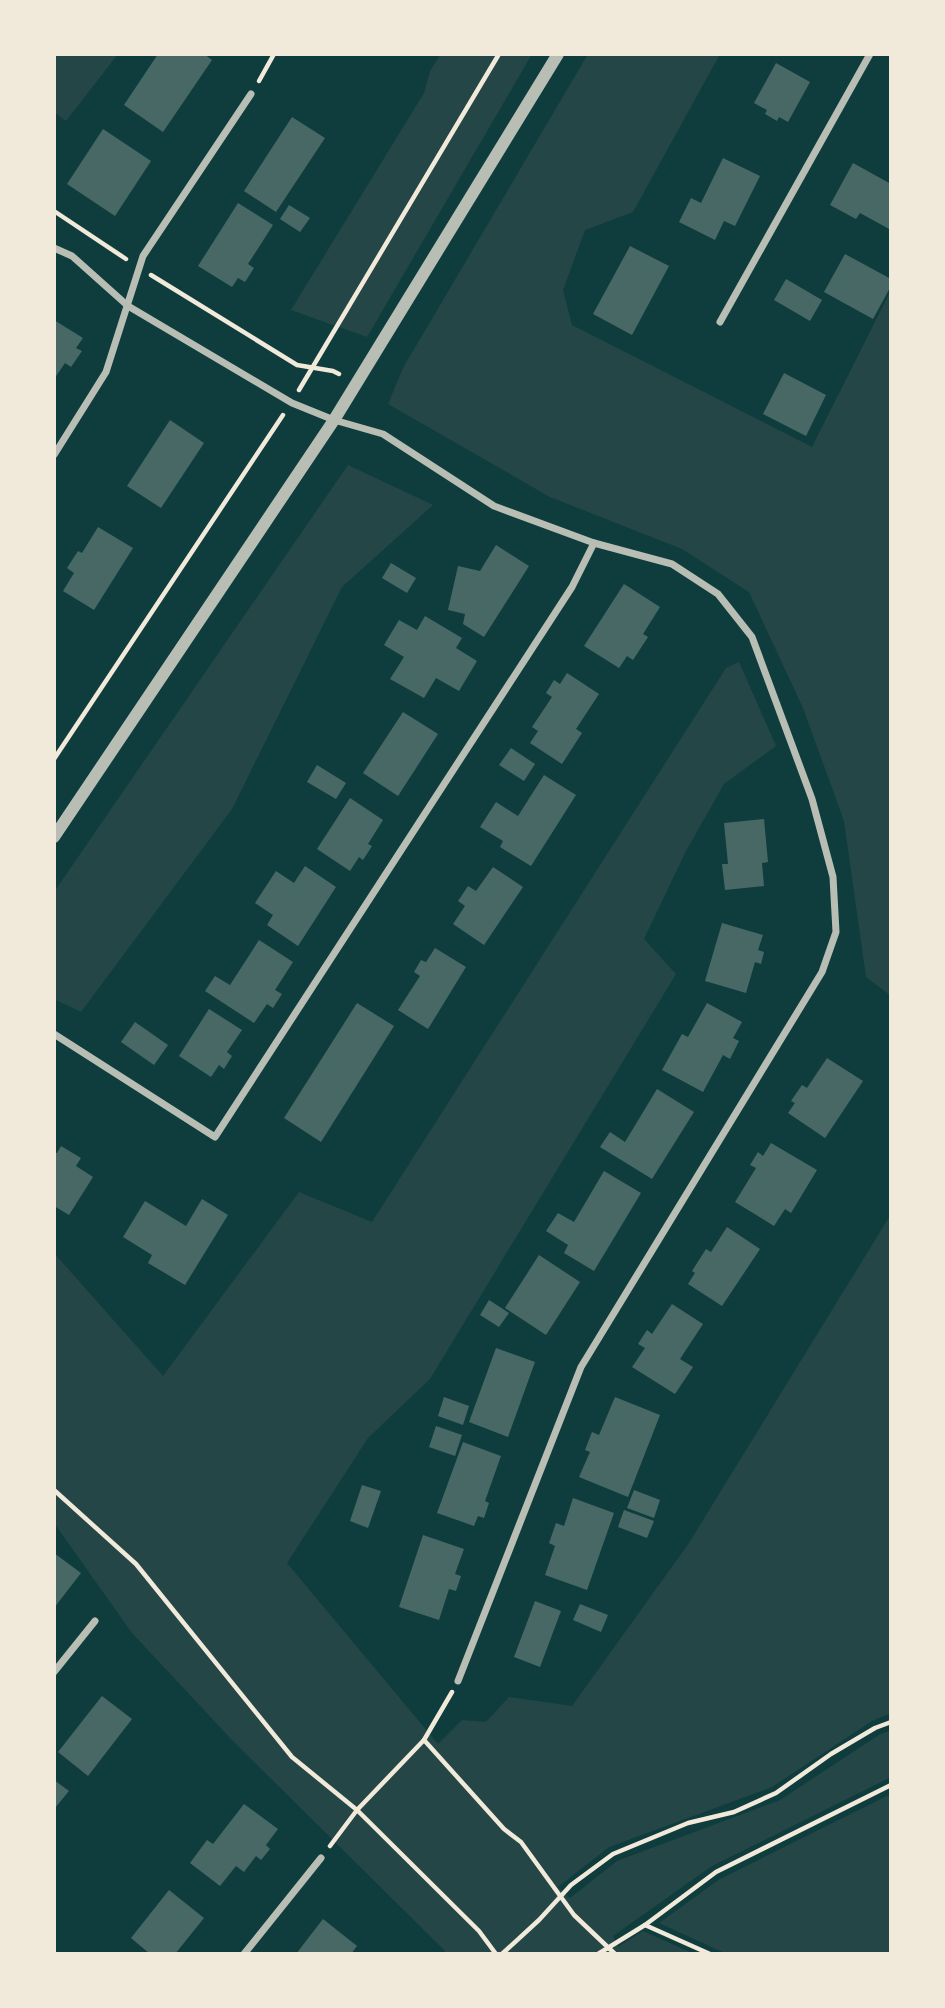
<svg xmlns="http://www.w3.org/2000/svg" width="945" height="2008" viewBox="0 0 945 2008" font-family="'Golos Text',sans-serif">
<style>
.green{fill:#244646}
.building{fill:#486865}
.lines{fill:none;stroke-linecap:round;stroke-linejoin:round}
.path{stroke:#f1e9da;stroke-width:4.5}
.minor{stroke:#b8beb3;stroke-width:7}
.tertiary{stroke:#b8beb3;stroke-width:12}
</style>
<rect width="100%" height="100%" fill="#0f3d3e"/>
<g class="green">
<path d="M54 54H118L66 121 54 112Z"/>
<path d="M441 54H532L367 337 291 310 424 93 430 71Z"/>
<path d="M588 54H720L633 212 585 230 563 290 572 325 812 447 891 290V996L866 977 844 821 803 708 749 592 682 549 550 497 388 404 403 368Z"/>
<path d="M348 465 433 505 342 587 232 809 81 1012 54 999V892Z"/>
<path d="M739 662 776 746 724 784 686 851 644 939 676 974 430 1379 368 1438 287 1563 438 1744 462 1720 486 1722 509 1697 572 1706 689 1543 891 1214V1713L872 1721 772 1787 609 1847 558 1887 570 1898 617 1861 780 1800 879 1735 891 1730V1777L712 1866 613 1936 618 1947 643 1931 694 1954H443L445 1951 231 1739 132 1633 54 1523V1253L163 1376 299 1192 372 1222 726 668Z"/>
<path d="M891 1794V1954H727L659 1923 720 1879Z"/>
</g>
<g class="building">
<path d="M158 54H204L212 60 163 132 124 105Z"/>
<path d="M776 63 810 82 788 122 779 117 777 121 765 114 767 110 754 103Z"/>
<path d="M292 117 325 138 276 212 244 191Z"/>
<path d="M103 129 151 161 115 216 67 184Z"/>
<path d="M723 158 760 176 735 226 724 221 715 240 679 222 691 198 701 203Z"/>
<path d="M853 163 891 184V230L860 213 856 219 830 205Z"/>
<path d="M238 203 273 225 248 264 254 268 245 282 238 278 232 287 198 266Z"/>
<path d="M289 205 310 218 300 232 280 219Z"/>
<path d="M630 246 669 266 632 335 593 314Z"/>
<path d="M845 254 891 279V286L873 319 824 292Z"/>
<path d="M786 279 822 300 810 321 774 300Z"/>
<path d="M54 320 83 338 76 348 82 351 71 367 65 363 54 379Z"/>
<path d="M784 373 826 395 806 436 763 414Z"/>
<path d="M170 420 204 443 161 508 127 486Z"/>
<path d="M98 527 133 548 94 610 63 591 74 573 67 568 78 551 82 553Z"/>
<path d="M496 545 529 566 484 637 463 624 465 614 448 610 458 566 480 571Z"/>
<path d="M391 563 416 578 407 593 382 578Z"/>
<path d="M624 584 660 607 643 634 648 637 633 660 627 656 619 668 584 646Z"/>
<path d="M425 616 462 638 456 648 477 661 459 691 436 678 424 698 390 679 404 657 384 645 399 620 417 630Z"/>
<path d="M567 673 599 694 576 729 582 733 562 764 530 743 538 731 532 727 552 697 546 693 554 680 560 684Z"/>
<path d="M403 712 438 734 398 796 363 773Z"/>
<path d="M511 748 535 764 524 781 499 765Z"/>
<path d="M317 765 346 783 336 799 307 782Z"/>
<path d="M544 775 576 795 531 866 500 847 503 841 480 827 496 802 518 816Z"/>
<path d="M350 798 383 820 368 844 372 846 363 860 359 857 350 871 317 849Z"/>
<path d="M764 819 768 862 762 863 764 886 725 890 722 864H728L724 823Z"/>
<path d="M305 866 336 887 298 946 267 925 273 915 255 903 276 871 294 883Z"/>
<path d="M493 867 523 887 484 945 453 924 465 906 458 901 468 886 476 891Z"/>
<path d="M722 923 763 935 758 950 764 952 761 964 755 962 746 993 705 981Z"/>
<path d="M259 940 293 962 275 990 282 994 273 1008 267 1004 254 1023 205 991 215 976 230 985Z"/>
<path d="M435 948 466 967 428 1029 398 1010 420 976 414 972 421 960 426 962Z"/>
<path d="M357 1003 394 1026 321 1142 284 1118Z"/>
<path d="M707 1003 742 1022 733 1038 739 1041 730 1059 723 1055 703 1092 662 1070 682 1034 688 1037Z"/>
<path d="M209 1009 242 1030 227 1052 232 1056 224 1069 219 1065 211 1077 179 1056Z"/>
<path d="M135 1022 168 1045 154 1065 121 1042Z"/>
<path d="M827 1058 863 1081 825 1138 788 1113 795 1103 791 1101 802 1085 807 1088Z"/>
<path d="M657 1089 694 1112 652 1179 600 1147 610 1132 625 1142Z"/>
<path d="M771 1143 817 1170 791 1213 785 1209 774 1226 735 1202 756 1168 750 1165 758 1152 763 1156Z"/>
<path d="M61 1146 81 1158 76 1166 93 1177 69 1215 54 1206V1152L57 1153Z"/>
<path d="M604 1171 641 1193 594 1271 564 1253 568 1245 546 1231 558 1213 574 1222Z"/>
<path d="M202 1199 228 1215 185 1285 148 1263 152 1255 123 1237 145 1201 186 1226Z"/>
<path d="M727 1227 760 1249 722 1306 688 1284 695 1273 692 1271 706 1249 711 1252Z"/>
<path d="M539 1255 580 1282 546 1335 505 1308Z"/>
<path d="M489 1300 509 1313 499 1327 480 1315Z"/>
<path d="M672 1304 703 1324 680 1359 693 1367 675 1394 632 1367 645 1348 638 1344 647 1330 652 1334Z"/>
<path d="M496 1348 535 1362 508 1437 469 1422Z"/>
<path d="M444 1397 469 1406 463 1425 438 1416Z"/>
<path d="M615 1397 660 1415 628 1497 579 1477 590 1452 585 1450 592 1432 599 1435Z"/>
<path d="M436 1426 462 1435 455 1456 429 1447Z"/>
<path d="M463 1442 501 1456 485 1501 489 1503 484 1518 478 1516 474 1526 437 1513Z"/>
<path d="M362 1485 381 1491 368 1528 350 1521Z"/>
<path d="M634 1490 660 1500 654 1518 627 1508Z"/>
<path d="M573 1498 614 1513 587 1590 545 1575 555 1546 549 1543 556 1523 564 1526Z"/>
<path d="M624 1510 654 1521 647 1538 618 1527Z"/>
<path d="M423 1535 464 1549 455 1574 461 1576 456 1591 449 1589 439 1620 399 1607Z"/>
<path d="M54 1553 81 1573 54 1608Z"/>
<path d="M535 1601 561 1611 540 1667 514 1657Z"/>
<path d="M580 1604 608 1615 601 1632 573 1620Z"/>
<path d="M102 1696 132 1719 88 1776 58 1752Z"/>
<path d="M54 1780 69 1791 54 1809Z"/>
<path d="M244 1804 278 1829 266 1845 270 1849 261 1860 256 1856 244 1872 236 1866 220 1886 190 1863 207 1840 213 1844Z"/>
<path d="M169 1890 204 1918 175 1954H150L131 1938Z"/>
<path d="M323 1919 357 1946 351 1954H296Z"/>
</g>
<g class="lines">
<g class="path">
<path d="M259 81 274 54"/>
<path d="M54 211 126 259"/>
<path d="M151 275 297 365 333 371 339 374"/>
<path d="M299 390 499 54"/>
<path d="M54 759 283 415"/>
<path d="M54 1490 136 1564 292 1757 357 1810 479 1931 496 1954"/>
<path d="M424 1740 504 1829 521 1842 574 1915 615 1954"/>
<path d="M330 1846 357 1810 424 1740 452 1692"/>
<path d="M645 1925 710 1954"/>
<path d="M502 1954 539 1920 571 1885 613 1854 688 1823 734 1812 776 1793 831 1754 875 1728 891 1722"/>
<path d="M598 1954 645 1925 716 1872 891 1785"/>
</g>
<g class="minor">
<path d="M54 248 72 256 128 306 292 403 334 420 383 434 494 506 594 543 672 564 718 594 752 637 812 799 833 877 836 932 822 972 581 1367 458 1681"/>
<path d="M720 322 870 54"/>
<path d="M54 455 106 372 143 256 251 94"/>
<path d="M54 1034 215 1137 572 587 594 543"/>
<path d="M54 1672 95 1621"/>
<path d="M244 1954 321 1858"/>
</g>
<path class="tertiary" d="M54 837 334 420 558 54"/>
</g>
<rect width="945" height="2008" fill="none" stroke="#f1e9da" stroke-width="112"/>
</svg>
